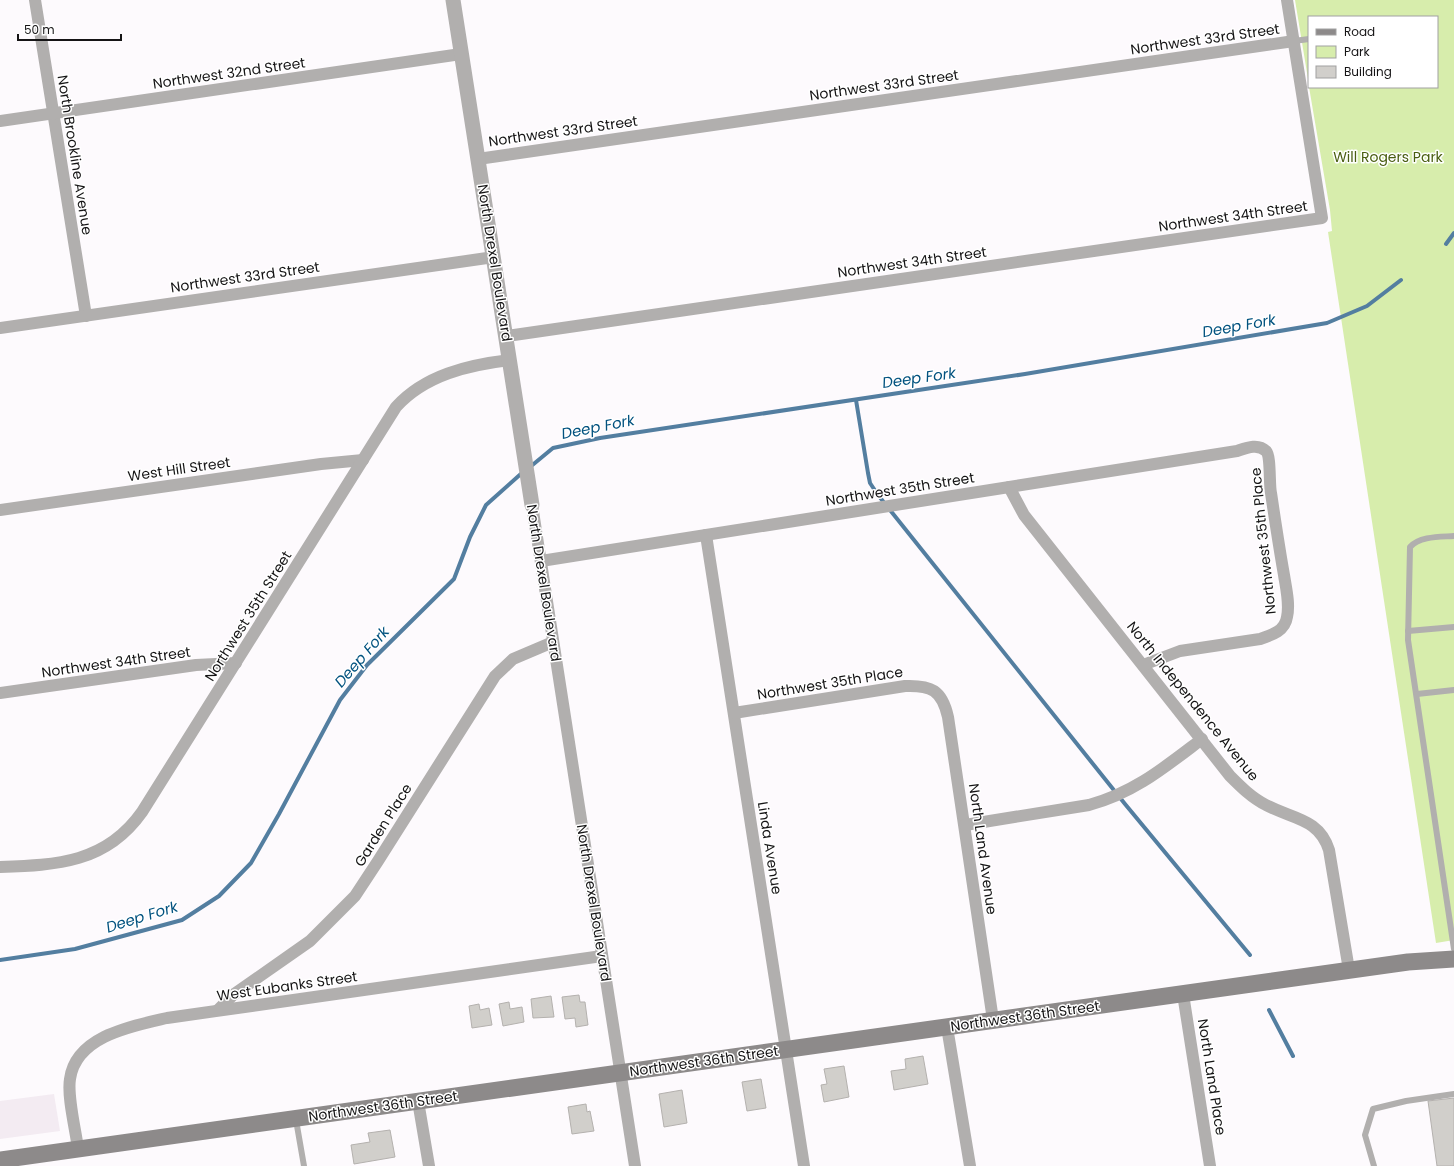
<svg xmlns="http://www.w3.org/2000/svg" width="1454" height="1166" viewBox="0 0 1454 1166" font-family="Poppins,sans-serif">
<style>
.built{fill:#f3ebf2}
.green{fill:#d7edac}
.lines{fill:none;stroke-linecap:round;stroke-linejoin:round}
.stream{stroke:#537ea0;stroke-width:4}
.building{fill:#d1cfcb;stroke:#b4b1ae}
.service{stroke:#b1afae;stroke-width:6}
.minor{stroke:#b1afae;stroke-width:12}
.tertiary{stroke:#b1afae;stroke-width:15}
.secondary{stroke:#8d8a8a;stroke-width:17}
.labels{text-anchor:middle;stroke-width:3;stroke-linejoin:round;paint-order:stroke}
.street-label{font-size:14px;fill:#151415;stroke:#fff}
.park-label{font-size:14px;fill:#4a5e12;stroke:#fff}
.water-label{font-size:15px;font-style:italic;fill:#02527f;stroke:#fff}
</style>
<rect width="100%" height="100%" fill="#fdfafd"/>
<path class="built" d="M54 1094 60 1131 0 1139V1101Z"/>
<path class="green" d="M1295 0H1454V940L1436 943 1328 232 1332 231 1330 210 1309 87H1437V17H1309V85Z"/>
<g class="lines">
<g class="stream">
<path d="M1446 244 1454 233"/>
<path d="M856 400 868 473 870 483 878 495 1125 804 1250 955"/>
<path d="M530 467 553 448 600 438 1025 374 1327 323 1367 306 1401 280"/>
<path d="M0 960 75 949 182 920 219 896 251 863 279 814 340 700 367 665 454 579 470 537 486 505 523 472"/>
<path d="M1269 1010 1293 1056"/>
</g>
</g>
<g class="building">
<path d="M579 995 580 1002H585L588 1025 576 1027 575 1018 565 1019 562 997Z"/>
<path d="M551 996 554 1017 533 1018 531 999Z"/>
<path d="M509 1002 510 1009 522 1007 524 1022 503 1026 499 1004Z"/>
<path d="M479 1004 480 1010 489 1008 492 1025 472 1028 469 1006Z"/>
<path d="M923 1056 928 1084 894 1090 891 1071 906 1069 905 1059Z"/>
<path d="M844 1066 849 1097 824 1102 821 1085 827 1084 824 1069Z"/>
<path d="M761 1079 766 1108 747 1111 742 1082Z"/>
<path d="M682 1090 687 1123 664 1127 659 1094Z"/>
<path d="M1454 1098V1166H1437L1428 1101Z"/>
<path d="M586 1104 587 1112 590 1111 594 1131 572 1134 568 1107Z"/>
<path d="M390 1130 395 1157 354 1164 351 1145 370 1142 368 1133Z"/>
</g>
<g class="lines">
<g class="service">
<path d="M1294 41 1309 39"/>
<path d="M1454 536C1440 537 1420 536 1410 547L1408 640 1454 949"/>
<path d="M1408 631 1454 627"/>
<path d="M1417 694 1454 690"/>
<path d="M296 1120 304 1166"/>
<path d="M1374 1166 1365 1135 1373 1109 1406 1101 1454 1094"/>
</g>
<g class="minor">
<path d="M35 0 86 316"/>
<path d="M0 121 461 54"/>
<path d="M478 159 1294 41"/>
<path d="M0 328 494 257"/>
<path d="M507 336 1322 218 1287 0"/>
<path d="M1009 487 1024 515 1230 776C1241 787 1252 798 1266 805 1292 819 1319 818 1329 850L1349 970"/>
<path d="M532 505 635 1166"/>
<path d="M0 510 321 464 363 460"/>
<path d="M706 535 804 1166"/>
<path d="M541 561 1237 451C1246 448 1258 443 1266 451 1271 456 1269 484 1271 493 1275 520 1279 547 1284 575 1286 588 1290 604 1287 617 1285 631 1272 635 1260 639L1180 651 1143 665"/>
<path d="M0 693 196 665 236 663"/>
<path d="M734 713 905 686C931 685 942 690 948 717L993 1020"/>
<path d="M965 825 1089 805C1134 793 1165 767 1202 739"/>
<path d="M0 867C57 865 106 863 142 812L396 407C425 375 468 365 510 360"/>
<path d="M1183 994 1210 1166"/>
<path d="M218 1010 233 995 310 941 355 896 378 861 495 676 513 659 553 642"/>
<path d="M947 1027 970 1166"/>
<path d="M418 1101 429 1166"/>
<path d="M78 1149C76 1131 67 1097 70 1079 76 1036 132 1026 167 1018L602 956"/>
</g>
<path class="tertiary" d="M453 0 532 505"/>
<path class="secondary" d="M0 1160 1408 962 1454 959"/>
</g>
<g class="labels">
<g class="street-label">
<text transform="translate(1205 39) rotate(-8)" y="5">Northwest 33rd Street</text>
<text transform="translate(229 73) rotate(-8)" y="5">Northwest 32nd Street</text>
<text transform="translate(884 85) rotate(-8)" y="5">Northwest 33rd Street</text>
<text transform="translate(563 131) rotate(-8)" y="5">Northwest 33rd Street</text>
<text transform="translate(75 155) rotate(81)" y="5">North Brookline Avenue</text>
<text transform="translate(1233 216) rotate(-8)" y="5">Northwest 34th Street</text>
<text transform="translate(912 262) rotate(-8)" y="5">Northwest 34th Street</text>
<text transform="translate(495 263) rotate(81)" y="5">North Drexel Boulevard</text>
<text transform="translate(245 277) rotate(-8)" y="5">Northwest 33rd Street</text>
<text transform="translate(179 469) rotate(-8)" y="5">West Hill Street</text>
<text transform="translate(900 489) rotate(-9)" y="5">Northwest 35th Street</text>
<text transform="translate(1263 541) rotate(-96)" y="5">Northwest 35th Place</text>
<text transform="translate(544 583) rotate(81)" y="5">North Drexel Boulevard</text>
<text transform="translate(248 616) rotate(-58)" y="5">Northwest 35th Street</text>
<text transform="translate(116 662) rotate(-8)" y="5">Northwest 34th Street</text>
<text transform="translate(830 683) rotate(-9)" y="5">Northwest 35th Place</text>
<text transform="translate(1193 701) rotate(51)" y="5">North Independence Avenue</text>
<text transform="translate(383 825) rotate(-58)" y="5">Garden Place</text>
<text transform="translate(770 848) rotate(81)" y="5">Linda Avenue</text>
<text transform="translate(983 849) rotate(82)" y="5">North Land Avenue</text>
<text transform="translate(594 903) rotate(81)" y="5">North Drexel Boulevard</text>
<text transform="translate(287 986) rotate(-8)" y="5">West Eubanks Street</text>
<text transform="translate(1025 1016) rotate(-8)" y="5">Northwest 36th Street</text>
<text transform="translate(704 1061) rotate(-8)" y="5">Northwest 36th Street</text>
<text transform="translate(1212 1077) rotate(81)" y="5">North Land Place</text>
<text transform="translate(383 1106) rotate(-8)" y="5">Northwest 36th Street</text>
</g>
<g class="park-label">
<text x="1388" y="162">Will Rogers Park</text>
</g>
<g class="water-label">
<text transform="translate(1239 326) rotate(-10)" y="5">Deep Fork</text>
<text transform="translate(919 378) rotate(-8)" y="5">Deep Fork</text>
<text transform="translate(598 427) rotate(-11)" y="5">Deep Fork</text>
<text transform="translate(362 657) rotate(-49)" y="5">Deep Fork</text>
<text transform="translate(142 917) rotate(-17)" y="5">Deep Fork</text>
</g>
</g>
<rect x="1308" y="16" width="130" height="72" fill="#ffffff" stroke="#a1a1a1"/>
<rect x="1316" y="29" width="20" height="6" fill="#8d8a8a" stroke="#a1a1a1"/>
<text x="1344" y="36" font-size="12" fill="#151415">Road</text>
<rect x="1316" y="46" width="20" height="12" fill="#d7edac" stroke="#a1a1a1"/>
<text x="1344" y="56" font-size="12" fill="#151415">Park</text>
<rect x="1316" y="66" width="20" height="12" fill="#d1cfcb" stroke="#a1a1a1"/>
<text x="1344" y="76" font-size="12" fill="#151415">Building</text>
<path d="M18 34v6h103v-6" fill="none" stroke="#151415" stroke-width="2"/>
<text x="24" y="34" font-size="12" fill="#151415" stroke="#ffffff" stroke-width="3" paint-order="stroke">50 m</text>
</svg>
